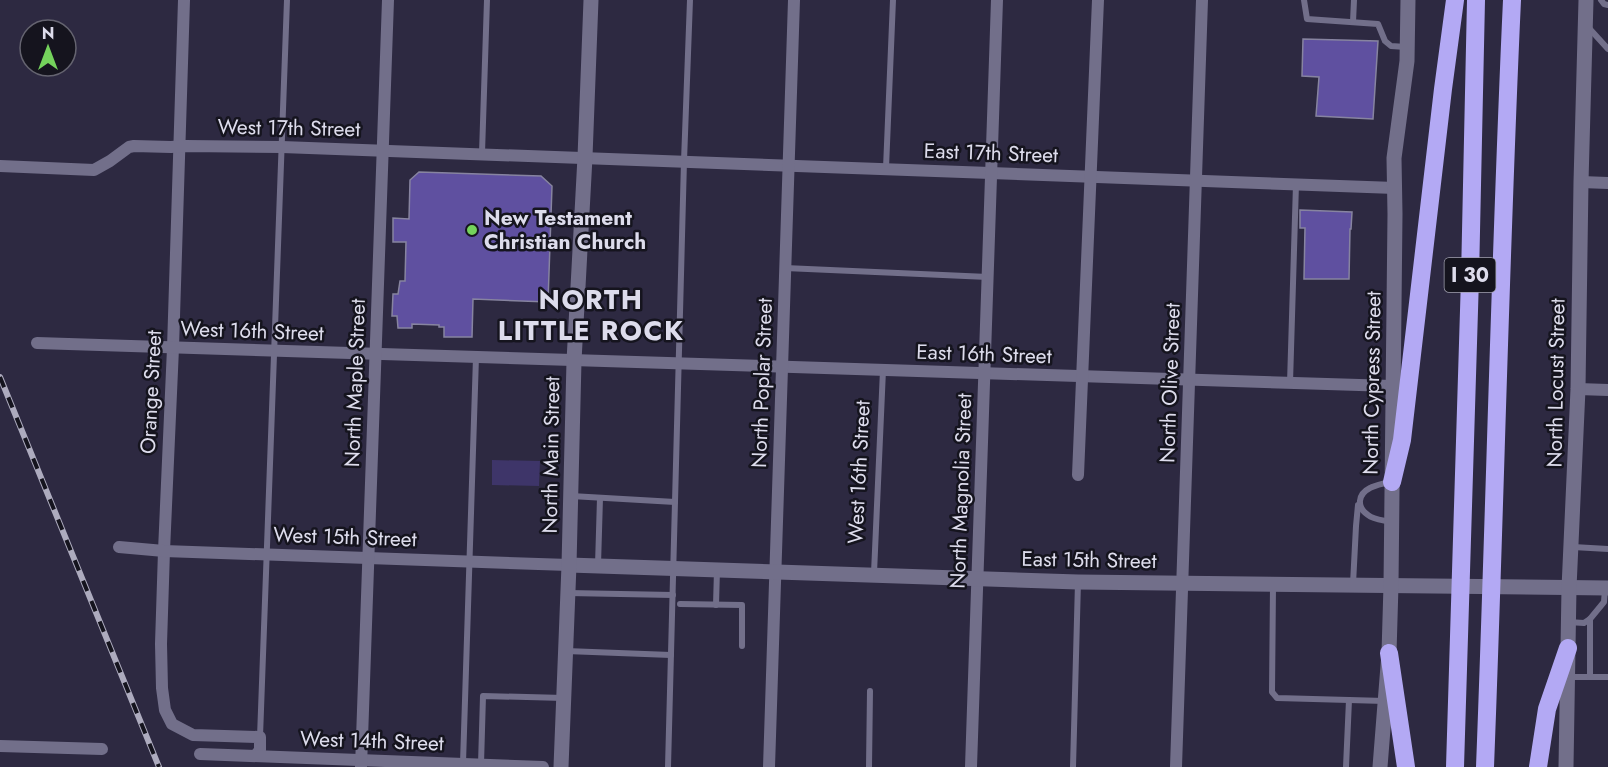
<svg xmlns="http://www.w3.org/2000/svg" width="1608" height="767" viewBox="0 0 1608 767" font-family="Jost,sans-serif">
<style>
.green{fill:#3e3569}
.building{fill:#5f50a0;stroke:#8784a0;stroke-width:1.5}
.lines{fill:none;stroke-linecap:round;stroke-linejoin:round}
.service{stroke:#726f8a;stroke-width:6}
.minor{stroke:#726f8a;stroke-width:12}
.tertiary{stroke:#726f8a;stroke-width:15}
.secondary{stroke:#726f8a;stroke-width:15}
.motorway{stroke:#b3a9f4;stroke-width:18}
.rail-casing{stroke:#adabbe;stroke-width:6}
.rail{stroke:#15141e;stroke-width:4;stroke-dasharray:11;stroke-linecap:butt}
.poi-dot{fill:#74d25c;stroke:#15141e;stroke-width:2}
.labels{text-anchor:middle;stroke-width:5;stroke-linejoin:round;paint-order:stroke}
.shield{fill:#15141e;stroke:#a1a0ae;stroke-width:1.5}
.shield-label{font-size:20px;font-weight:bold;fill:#dddcec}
.street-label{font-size:21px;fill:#dddcec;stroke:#15141e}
.poi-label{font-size:21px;font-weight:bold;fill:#dddcec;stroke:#15141e;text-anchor:start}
.district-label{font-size:27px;font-weight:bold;letter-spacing:1.5px;fill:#dddcec;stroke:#15141e}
</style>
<rect width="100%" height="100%" fill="#2d2941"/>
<path class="green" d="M492 460 540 461 539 486 492 485Z"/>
<g class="building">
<path d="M1303 39 1378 41 1373 119 1316 116 1319 77 1302 76Z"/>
<path d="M419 172 541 176 552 186 548 302 473 299 472 337H444V327H439V325L412 324V328H398L397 316H392L393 294H398L400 281H405L406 242H393V218L409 219 410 180Z"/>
<path d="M1300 210 1352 212 1351 229H1350L1349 279H1304L1305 228H1300Z"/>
</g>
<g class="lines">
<g class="service">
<path d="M1304 0 1307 19 1378 24 1385 41 1391 46 1406 47"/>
<path d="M1601 0 1604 4 1608 5"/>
<path d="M1353 22 1354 0"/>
<path d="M1588 27 1608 49"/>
<path d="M482 153 487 0"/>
<path d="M886 168 893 0"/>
<path d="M785 268 988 277"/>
<path d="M1290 383 1296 184"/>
<path d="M1389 482C1382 484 1375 485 1370 488 1358 494 1356 507 1368 515 1374 520 1383 520 1391 522"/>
<path d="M571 496 675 502"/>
<path d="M1573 547 1608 549"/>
<path d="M598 565 600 498"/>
<path d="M874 573 883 370"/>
<path d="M1353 584 1356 526 1358 505"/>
<path d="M1273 586 1272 692 1277 698 1385 701"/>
<path d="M568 593 673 595"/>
<path d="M680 604 742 605V646"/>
<path d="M716 605 717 570"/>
<path d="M1568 622 1584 623 1590 619 1604 602 1605 589"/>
<path d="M566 651 671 655"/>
<path d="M1568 677H1590V619"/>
<path d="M1590 677H1608"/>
<path d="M260 737 287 0"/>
<path d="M463 763 476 357"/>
<path d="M481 764 483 696 564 698"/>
<path d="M668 767 684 161 690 0"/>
<path d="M869 767 870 691"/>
<path d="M1073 767 1078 582"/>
<path d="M1346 767 1349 700"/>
</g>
<g class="minor">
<path d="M184 0 173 348 164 551 161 644 162 688 165 710 172 724 193 735 260 737V750L255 756"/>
<path d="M0 166 94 170 110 161 129 147 134 146 171 147 186 146 282 147 1395 188"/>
<path d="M1581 182 1608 183"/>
<path d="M37 343 1392 386"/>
<path d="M1578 389 1608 390"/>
<path d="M1078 475 1098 0"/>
<path d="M119 547 164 551 569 565"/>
<path d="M0 746 102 749"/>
<path d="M200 754 543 767"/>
<path d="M361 767 388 0"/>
<path d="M769 767 794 0"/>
<path d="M971 767 997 0"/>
<path d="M1176 767 1202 0"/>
</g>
<path class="tertiary" d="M569 565 1078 582 1608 588"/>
<g class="secondary">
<path d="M561 767 569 565 574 361 585 157 591 0"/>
<path d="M1380 767 1389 653 1391 585 1395 214 1394 158 1407 61 1408 0"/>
<path d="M1566 767 1569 588 1578 389 1581 182 1586 0"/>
</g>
<g class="motorway">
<path d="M1392 482 1402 440 1443 89 1455 0"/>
<path d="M1389 653 1406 767"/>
<path d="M1455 767 1470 278 1476 0"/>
<path d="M1485 767C1495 511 1500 256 1512 0"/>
<path d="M1538 767 1547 709 1568 648"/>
</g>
<g class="rail-casing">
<path id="rail" d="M0 377 159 767"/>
</g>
<use href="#rail" class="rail"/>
</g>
<circle class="poi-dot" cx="472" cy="230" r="6"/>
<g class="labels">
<rect class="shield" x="1444.5" y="258" width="51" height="34" rx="4.5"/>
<g class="shield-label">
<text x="1470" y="282">I 30</text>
</g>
<g class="street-label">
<text transform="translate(289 128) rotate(1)" y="7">West 17th Street</text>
<text transform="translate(991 153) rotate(2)" y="7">East 17th Street</text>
<text transform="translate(252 331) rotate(2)" y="7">West 16th Street</text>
<text transform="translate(984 354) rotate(2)" y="7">East 16th Street</text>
<text transform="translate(355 383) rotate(-88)" y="7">North Maple Street</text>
<text transform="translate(762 383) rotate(-88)" y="7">North Poplar Street</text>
<text transform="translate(1170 383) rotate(-88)" y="7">North Olive Street</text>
<text transform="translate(1372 383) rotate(-89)" y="7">North Cypress Street</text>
<text transform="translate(1556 383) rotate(-89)" y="7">North Locust Street</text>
<text transform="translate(151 392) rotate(-87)" y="7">Orange Street</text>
<text transform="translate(551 455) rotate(-89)" y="7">North Main Street</text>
<text transform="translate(859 472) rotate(-87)" y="7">West 16th Street</text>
<text transform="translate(961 491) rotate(-88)" y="7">North Magnolia Street</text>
<text transform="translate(345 537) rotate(2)" y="7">West 15th Street</text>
<text transform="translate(1089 560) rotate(1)" y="7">East 15th Street</text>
<text transform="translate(372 741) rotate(2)" y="7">West 14th Street</text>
</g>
<g class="poi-label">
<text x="484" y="225">New Testament<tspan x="484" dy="24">Christian Church</tspan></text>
</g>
<g class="district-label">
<text x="591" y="309">NORTH<tspan x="591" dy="31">LITTLE ROCK</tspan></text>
</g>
</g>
<g transform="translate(48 48)"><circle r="28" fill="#15141e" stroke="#656470" stroke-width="1.5"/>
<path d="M0-4.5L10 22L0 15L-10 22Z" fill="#74d25c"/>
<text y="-9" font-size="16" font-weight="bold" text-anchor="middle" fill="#dddcec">N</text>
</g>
</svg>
